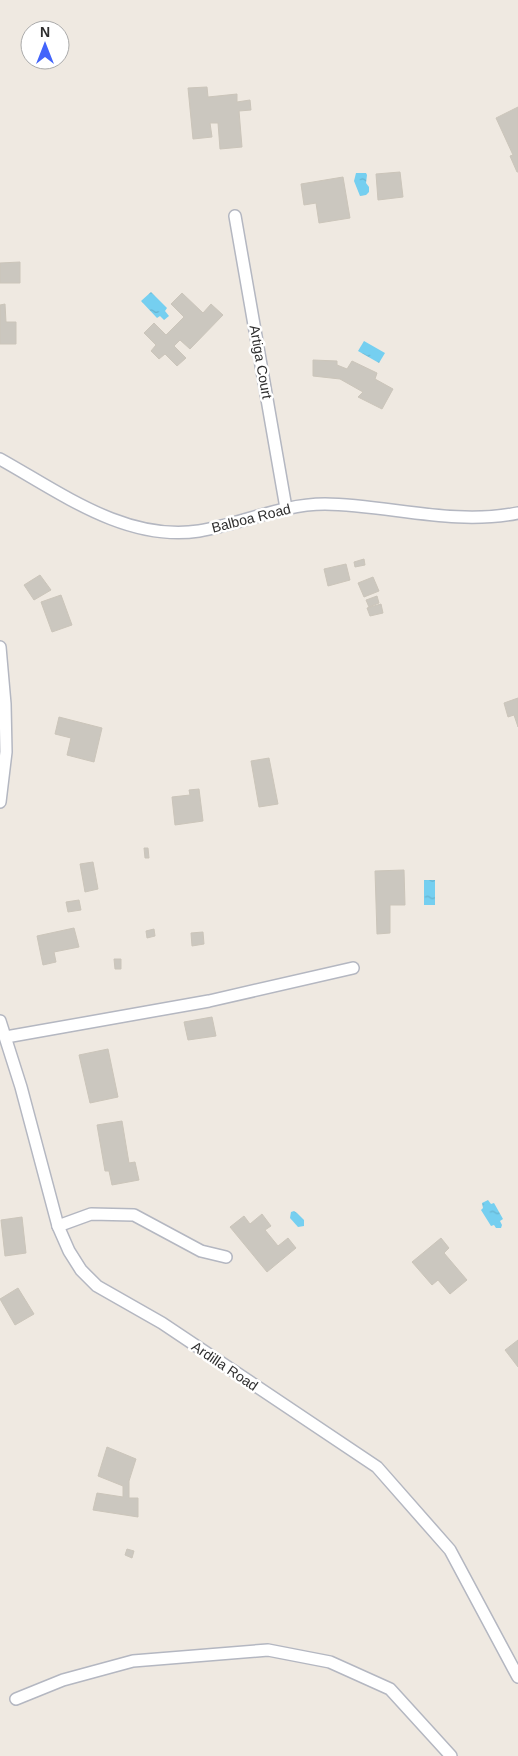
<svg xmlns="http://www.w3.org/2000/svg" width="518" height="1756" viewBox="0 0 518 1756" font-family="Arial,sans-serif">
<style>
.water{fill:url(#water-ripples)}
.building{fill:#cbc7bf;stroke:#cbc5ba}
.lines{fill:none;stroke-linecap:round;stroke-linejoin:round}
.street-casing{stroke:#b4b7c1;stroke-width:14}
.street{stroke:#fff;stroke-width:11}
.labels{text-anchor:middle;stroke-width:5;stroke-linejoin:round;paint-order:stroke}
.street-label{font-size:14px;fill:#2e2e2e;stroke:#fff}
</style>
<defs>
<pattern id="water-ripples" width="26" height="14" patternUnits="userSpaceOnUse" patternTransform="scale(1.25)"><rect width="26" height="14" fill="#75cff0"/><path d="M2 4q2-2 4 0t4 0M15 11q2-2 4 0t4 0" fill="none" stroke="#66b2ce"/></pattern>
</defs>
<rect width="100%" height="100%" fill="#efe9e1"/>
<g class="water">
<path d="M356 173H366L367 175 366 183 369 187V192L366 195 360 196 354 181Z"/>
<path d="M151 292 167 308 165 311 169 316 164 320 160 316 157 318 141 301Z"/>
<path d="M364 341 385 353 379 363 358 351Z"/>
<rect x="424" y="880" width="11" height="25"/>
<path d="M488 1200 491 1204 494 1203 503 1219 500 1221 502 1225 501 1228H496L494 1225 491 1226 481 1210 483 1208 482 1203Z"/>
<path d="M294 1211 297 1213 304 1220V1226L298 1227 290 1218 291 1212Z"/>
</g>
<g class="building">
<path d="M207 87 208 97 237 94V102L250 100 251 110 239 111 242 147 220 149 218 123H210L212 137 193 139 188 88Z"/>
<path d="M518 107V172H517L510 156 513 155 496 118Z"/>
<path d="M400 172 403 197 378 200 376 174Z"/>
<path d="M343 177 350 218 319 223 316 203 304 205 301 184Z"/>
<path d="M20 262V283H0V263Z"/>
<path d="M182 293 203 313 211 304 223 315 190 349 180 340 174 346 186 358 177 366 165 354 159 359 151 351 156 345 144 333 154 323 166 335 184 317 171 304Z"/>
<path d="M5 304 6 322H16V344H0V305Z"/>
<path d="M313 360 337 361V365L347 369 352 361 377 373 375 379 393 389 382 409 358 397 363 392 340 379 313 376Z"/>
<path d="M364 559 365 565 355 567 354 562Z"/>
<path d="M346 564 350 580 328 586 324 569Z"/>
<path d="M40 575 51 590 34 600 24 585Z"/>
<path d="M373 577 379 591 364 597 358 583Z"/>
<path d="M61 595 72 625 52 632 41 602Z"/>
<path d="M377 596 379 603 369 607 366 600Z"/>
<path d="M381 604 383 613 370 616 367 608Z"/>
<path d="M518 698V727L514 715 508 717 504 703Z"/>
<path d="M59 717 102 728 94 762 67 755 71 738 55 734Z"/>
<path d="M269 758 278 804 259 807 251 761Z"/>
<path d="M199 789 203 821 175 825 172 797 190 795 189 790Z"/>
<path d="M144 848H148L149 858H145Z"/>
<path d="M93 862 98 889 85 892 80 864Z"/>
<path d="M404 870 405 905H390V933L377 934 375 871Z"/>
<path d="M79 900 81 910 68 912 66 902Z"/>
<path d="M74 928 79 947 54 952 56 962 43 965 37 936Z"/>
<path d="M154 929 155 936 147 938 146 931Z"/>
<path d="M203 932 204 944 192 946 191 933Z"/>
<path d="M114 959H121V969H115Z"/>
<path d="M212 1017 216 1036 188 1040 184 1022Z"/>
<path d="M108 1049 118 1097 90 1103 79 1055Z"/>
<path d="M122 1121 129 1163 135 1162 139 1180 112 1185 109 1171H105L97 1125Z"/>
<path d="M262 1214 271 1226 265 1230 278 1246 288 1238 296 1248 267 1272 230 1227 244 1216 250 1224Z"/>
<path d="M22 1217 26 1253 5 1256 1 1220Z"/>
<path d="M441 1238 449 1248 444 1253 467 1280 450 1294 438 1280 432 1285 412 1262Z"/>
<path d="M18 1288 34 1314 15 1325 0 1299Z"/>
<path d="M518 1340V1367L505 1350Z"/>
<path d="M107 1447 136 1459 129 1481V1498H138V1517L93 1510 97 1493 123 1497V1486L98 1476Z"/>
<path d="M127 1549 134 1551 132 1558 125 1555Z"/>
</g>
<g class="lines">
<g class="street-casing">
<g id="street">
<path d="M235 216 286 508"/>
<path d="M0 459C61 493 126 542 199 531 242 524 281 504 325 504 390 505 453 526 518 513"/>
<path d="M0 647 5 704 6 752 0 802"/>
<path d="M0 1021 21 1087 58 1226 69 1251 81 1270 97 1286 162 1323 377 1467 450 1550 518 1677"/>
<path d="M6 1037 209 1001 353 968"/>
<path d="M58 1226 91 1214 134 1215 201 1251 226 1257"/>
<path d="M16 1699 63 1680 133 1661 268 1650 330 1662 390 1689 451 1756"/>
</g>
</g>
<use href="#street" class="street"/>
</g>
<g class="labels">
<g class="street-label">
<text transform="translate(261 362) rotate(80)" y="5">Artiga Court</text>
<text transform="translate(251 518) rotate(-14)" y="5">Balboa Road</text>
<text transform="translate(225 1366) rotate(34)" y="5">Ardilla Road</text>
</g>
</g>
<g transform="translate(45 45)"><circle r="24" fill="#ffffff" stroke="#ababab"/>
<path d="M0-4L9 19L0 12L-9 19Z" fill="#4264fb"/>
<text y="-8" font-size="14" font-weight="bold" text-anchor="middle" fill="#2e2e2e">N</text>
</g>
</svg>
